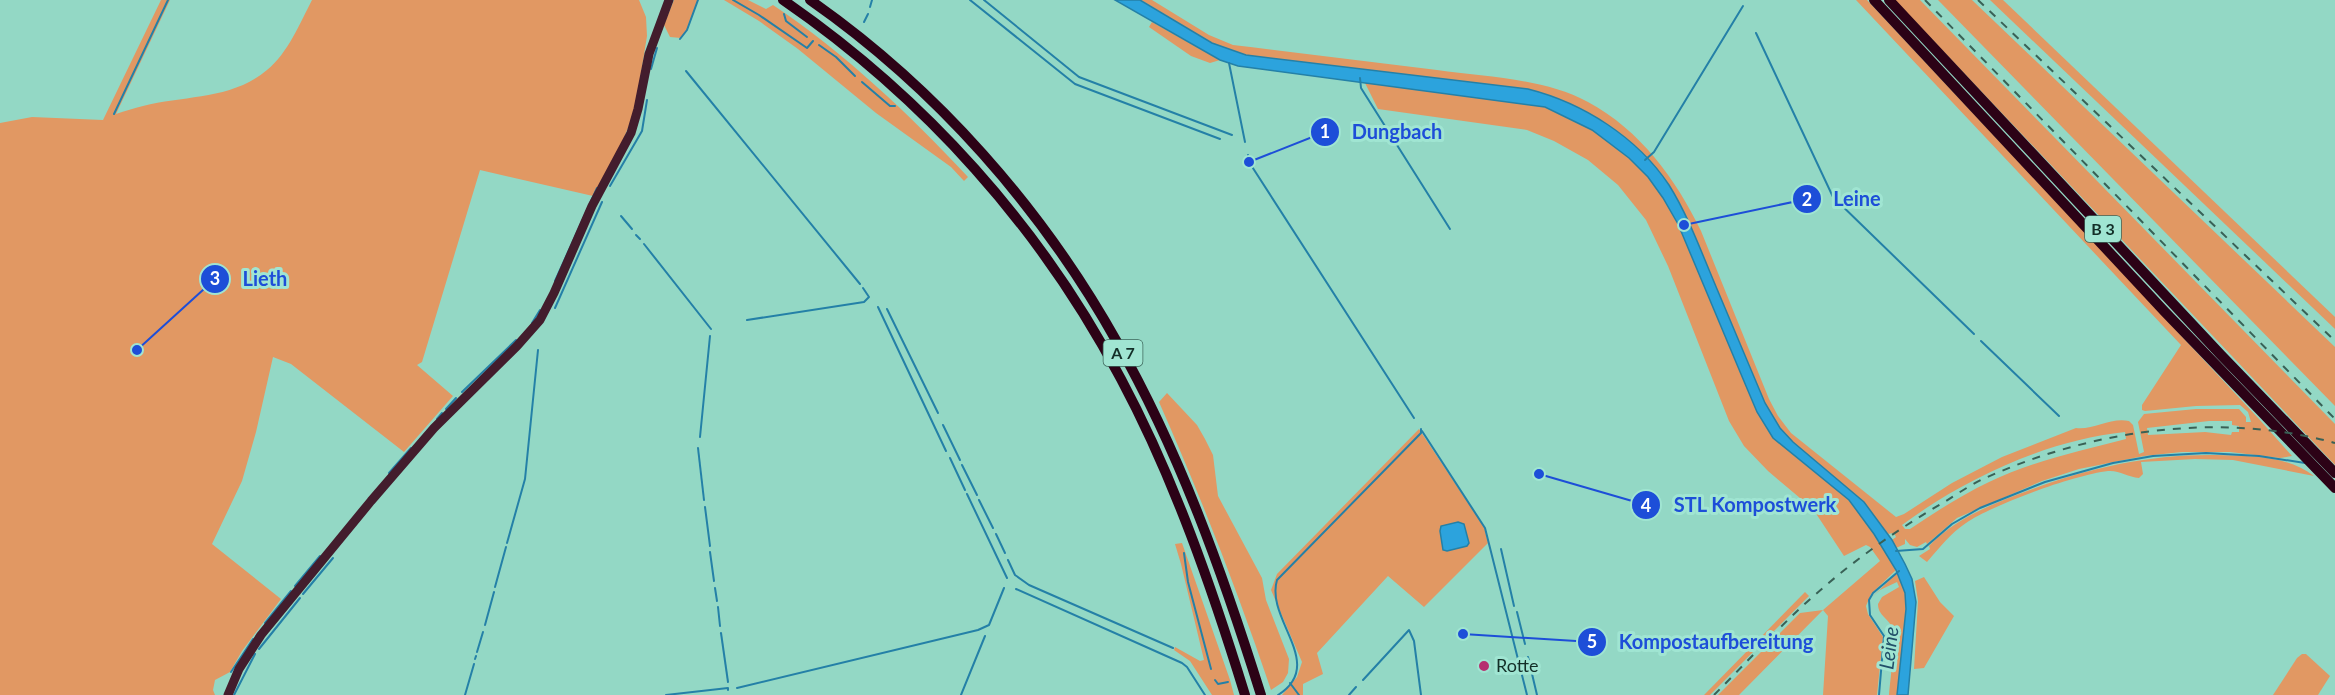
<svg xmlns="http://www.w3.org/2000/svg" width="2335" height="695" viewBox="0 0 2335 695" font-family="Lato,sans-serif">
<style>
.green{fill:#e19863;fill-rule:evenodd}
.water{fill:#2ca3dd;stroke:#2480a7;stroke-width:1.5}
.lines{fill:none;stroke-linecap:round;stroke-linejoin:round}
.stream{stroke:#2480a7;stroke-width:2}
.major{stroke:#431d2d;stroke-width:9}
.highway{stroke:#2c0216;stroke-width:10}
.rail{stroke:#396156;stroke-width:2;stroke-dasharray:8 8;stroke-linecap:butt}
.poi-dot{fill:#b62f70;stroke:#a0e5d2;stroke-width:2}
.labels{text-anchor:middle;stroke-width:6;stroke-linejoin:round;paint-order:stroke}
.shield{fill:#a0e5d2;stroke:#3d665b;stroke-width:1.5}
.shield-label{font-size:16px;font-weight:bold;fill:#132f28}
.poi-label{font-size:18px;fill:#132f28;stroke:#a0e5d2;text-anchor:start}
.water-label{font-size:20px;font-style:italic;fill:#225069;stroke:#a0e5d2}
.leader{fill:none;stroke:#1d4ed8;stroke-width:2}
.callout-dot{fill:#1d4ed8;stroke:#a0e5d2;stroke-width:2}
.mark-label{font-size:18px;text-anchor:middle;font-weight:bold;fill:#fff}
.callout-label{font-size:20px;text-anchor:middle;font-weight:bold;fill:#1d4ed8;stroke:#a0e5d2;stroke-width:6;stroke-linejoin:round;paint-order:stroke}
</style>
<rect width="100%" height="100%" fill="#93d8c5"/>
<g class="green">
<path d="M161 0H170L116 114C125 111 134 108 143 106 186 95 231 100 267 70 288 53 300 23 312 0H639L646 17 647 36 637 98 632 118 621 145 593 196 480 170 422 362 417 365 453 396 404 452 291 364 273 357 256 432 242 481 212 544 281 599 242 651 230 672 215 680 213 690 215 695H0V123L32 117 103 120Z"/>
<path d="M674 0H698L688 28 681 38 670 37 664 25Z"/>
<path d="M724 0H748L766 9 773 5C846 54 908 113 968 177L964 181 951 167 876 113 798 49 759 21Z"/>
<path d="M1141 0H1152L1209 35 1233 45C1301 53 1369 62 1437 70 1486 77 1543 78 1588 102 1640 130 1676 179 1701 231L1769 399 1778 416 1791 433 1896 517 1904 514 1952 483 2002 457 2076 428C2094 430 2111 417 2129 421L2133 425 2139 454 2144 452 2138 422 2144 414 2196 409H2239L2246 417V422H2251L2248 412 2240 405 2196 406 2145 411 2142 410V405L2181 345 1856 0H1867L2259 419 2292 456 2280 458 2230 452H2182L2144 456 2079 469 2042 481 1957 518 1927 544 1926 542 1917 547 1910 545 1905 539V544L1896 548 1892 540 1896 537 1894 533 1887 534 1864 502 1793 442 1780 428 1765 403C1749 363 1732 324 1715 285 1701 251 1689 216 1669 185 1637 137 1583 103 1528 89L1246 55 1212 43ZM2209 421H2232V425L2239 426V432H2232L2231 435 2205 432 2148 435 2147 428ZM2125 432 2126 439C2080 451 2032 461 1989 482 1962 495 1935 512 1910 529H1905L1902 525C1964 479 2047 440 2125 432Z"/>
<path d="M1895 0H1920L2335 424V465Z"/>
<path d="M1938 0H1972L2335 347V406Z"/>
<path d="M1990 0H2003L2335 317V329Z"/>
<path d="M1152 22 1220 60 1210 63 1191 56 1149 27Z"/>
<path d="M1364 81 1545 107 1592 130 1629 158 1648 177 1663 197 1678 224 1746 386 1757 412 1773 438 1849 500 1874 534 1896 570 1871 594 1866 606 1868 614 1883 637 1877 695H1823L1828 616 1823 610 1739 695H1718L1800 613 1823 610 1880 561 1870 547 1866 545 1844 556 1813 509 1768 471 1744 446 1729 421 1668 266 1646 220 1618 185 1588 160 1554 141 1527 130 1378 109Z"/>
<path d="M1167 393 1197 425 1205 439 1213 455 1218 496 1262 578 1266 600 1289 659 1288 673 1283 682 1271 690C1238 592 1201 497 1159 402Z"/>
<path d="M1419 429 1484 527 1488 543 1424 607 1388 576 1317 653 1323 674 1303 684V695H1282L1297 677 1302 662 1271 590 1277 574Z"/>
<path d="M2216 455C2249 456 2287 455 2314 476L2233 460 2195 459 2141 462 2143 474 2139 478C2128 477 2119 470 2108 471 2074 475 1994 504 1966 523 1951 533 1939 548 1927 562L1919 556 1930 549 1929 546C1954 520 1985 507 2019 494 2084 469 2147 454 2216 455Z"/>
<path d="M1182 543 1230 680 1234 695H1212L1190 661 1174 650 1175 647 1200 661 1204 660 1181 564 1175 544Z"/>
<path d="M1897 573 1905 593 1906 609 1897 695H1889C1890 681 1896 641 1892 628 1889 618 1878 616 1878 604L1882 597 1899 587 1897 582 1880 590 1871 598Z"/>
<path d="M1924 577 1940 602 1954 616 1924 668 1914 669 1918 601 1915 581Z"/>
<path d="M1805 592 1809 596 1710 695H1704Z"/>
<path d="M2302 654H2306L2330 676 2318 695H2273L2297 658Z"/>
</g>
<g class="water">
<path d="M1115 0H1140L1212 43 1246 55 1528 89C1583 103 1637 137 1669 185 1689 217 1702 254 1717 289 1733 327 1749 365 1765 403L1780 428 1793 442 1864 502 1892 540 1905 564 1912 579 1916 602 1908 695H1897L1906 609 1905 593 1896 570 1874 534 1849 500 1773 438 1757 412 1746 386 1678 224 1663 198 1648 177 1629 158 1592 130 1545 107 1238 66 1220 60Z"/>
<path d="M1458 522 1464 524 1469 543 1467 546 1447 551 1443 550 1440 531 1441 526Z"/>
</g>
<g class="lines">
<g class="stream">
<path d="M733 0 759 15 807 48 813 41"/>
<path d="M970 0 1075 84 1220 139"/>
<path d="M984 0 1079 77 1232 135"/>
<path d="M870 7 872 0"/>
<path d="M784 14 786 21 807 37"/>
<path d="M864 22 868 14"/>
<path d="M1756 33 1833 197 1974 334"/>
<path d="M680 39 687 30 698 0"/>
<path d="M819 45 836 57 855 76"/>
<path d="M1229 63 1245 142"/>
<path d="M651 69 657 48"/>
<path d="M686 71 860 284"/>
<path d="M1360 78 1361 88 1450 229"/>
<path d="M862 82 890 106H895"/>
<path d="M114 114 168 0"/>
<path d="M1248 155 1249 162 1414 418"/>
<path d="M1645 160 1654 152 1743 6"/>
<path d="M610 186 642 131 647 100"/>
<path d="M621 216 632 229"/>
<path d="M636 235 640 239"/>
<path d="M644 244 711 329"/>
<path d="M555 281 597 188"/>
<path d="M878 307 946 451"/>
<path d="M555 308 602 202"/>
<path d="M887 309 938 413"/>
<path d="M747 320 864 302 869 297 863 288"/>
<path d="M532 323 540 310"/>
<path d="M1981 341 2059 416"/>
<path d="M462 392 516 340"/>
<path d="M446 409 456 398"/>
<path d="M437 419 442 413"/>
<path d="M943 425 960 460"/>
<path d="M1422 431 1485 528 1527 695"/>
<path d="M700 437 710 336"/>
<path d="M698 448 704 500"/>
<path d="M950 458 965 490"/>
<path d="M962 465 977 495"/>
<path d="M389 473 411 448"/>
<path d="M967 494 1007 578"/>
<path d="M979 500 993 528"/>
<path d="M705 507 710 546"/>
<path d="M996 534 1005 553"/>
<path d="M507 543 525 479 538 350"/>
<path d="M1501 549 1514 606"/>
<path d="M1896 551 1923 549 1952 524 1980 508 2045 482 2113 463 2153 456 2206 453 2259 456 2305 463"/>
<path d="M710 552 714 581"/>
<path d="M1184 553 1188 582 1211 669"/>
<path d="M1008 560 1015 575 1029 585 1173 648"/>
<path d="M295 586 320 556"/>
<path d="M495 587 506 547"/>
<path d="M715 588 717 601"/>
<path d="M1016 589 1182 663 1187 667 1205 695"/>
<path d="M303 594 333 558"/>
<path d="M718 607 720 626"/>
<path d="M1517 612 1525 644"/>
<path d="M265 623 291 591"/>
<path d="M485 625 494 592"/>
<path d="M721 633 728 682"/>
<path d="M259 649 300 598"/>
<path d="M477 652 483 632"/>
<path d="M1528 657 1537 695"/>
<path d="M475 659 476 656"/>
<path d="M231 672 253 639"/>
<path d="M1215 680 1218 684 1228 682"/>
<path d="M1363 680 1409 630 1414 641 1421 695"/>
<path d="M1290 683 1299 695"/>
<path d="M737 688 978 630 989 625 1004 588"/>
<path d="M234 695 255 654"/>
<path d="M465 695 474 664"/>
<path d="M666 695 728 688V690"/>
<path d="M961 695 985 636"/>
<path d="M1278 695C1327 664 1265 620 1277 580L1421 433V429"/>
<path d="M1349 695 1356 687"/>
<path d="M1879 695 1884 636 1870 615 1869 600 1873 593 1899 571"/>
</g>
<path class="major" d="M228 695 239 669 261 635 371 501 434 428 517 346 540 320 554 293 592 206 631 133 638 109 649 54 669 0"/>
<g class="highway">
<path d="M783 0C924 97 1041 227 1121 379 1174 478 1212 588 1245 695"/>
<path d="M810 0C936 88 1042 208 1117 342 1180 453 1223 574 1261 695"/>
<path d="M1874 0 2165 312 2335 488"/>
<path d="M1889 0 2221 355 2335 473"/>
</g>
<g class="rail">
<path d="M1925 0 2335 419"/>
<path d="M1978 0 2335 341"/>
<path d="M1714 695C1750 659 1785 620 1824 587 1861 555 1903 526 1946 501 1957 494 1969 486 1981 480 2089 430 2219 411 2335 443"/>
</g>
</g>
<circle class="poi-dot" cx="1484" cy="666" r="6"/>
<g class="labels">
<g class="shield">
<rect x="2085" y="216" width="36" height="26" rx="4.5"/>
<rect x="1103.5" y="340" width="39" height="26" rx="4.5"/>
</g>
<g class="shield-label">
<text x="2103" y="235">B 3</text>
<text x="1123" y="359">A 7</text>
</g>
<g class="poi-label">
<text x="1496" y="672">Rotte</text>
</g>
<g class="water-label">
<text transform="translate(1889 648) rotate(-83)" y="7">Leine</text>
</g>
</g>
<path class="leader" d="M1249 162L1325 132M1684 225L1807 199M137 350L215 279M1539 474L1646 505M1463 634L1592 642"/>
<g class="callout-dot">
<circle cx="1249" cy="162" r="6"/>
<circle cx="1684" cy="225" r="6"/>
<circle cx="137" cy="350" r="6"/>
<circle cx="1539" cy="474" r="6"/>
<circle cx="1463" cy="634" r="6"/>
<circle cx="1325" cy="132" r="15"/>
<circle cx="1807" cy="199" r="15"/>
<circle cx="215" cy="279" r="15"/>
<circle cx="1646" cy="505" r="15"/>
<circle cx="1592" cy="642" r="15"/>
</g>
<g class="mark-label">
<text x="1325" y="138">1</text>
<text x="1807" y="206">2</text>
<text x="215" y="285">3</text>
<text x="1646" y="512">4</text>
<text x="1592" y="648">5</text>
</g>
<g class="callout-label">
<text x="1397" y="139">Dungbach</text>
<text x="1857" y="206">Leine</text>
<text x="265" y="286">Lieth</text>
<text x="1755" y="512">STL Kompostwerk</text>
<text x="1716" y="649">Kompostaufbereitung</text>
</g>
</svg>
